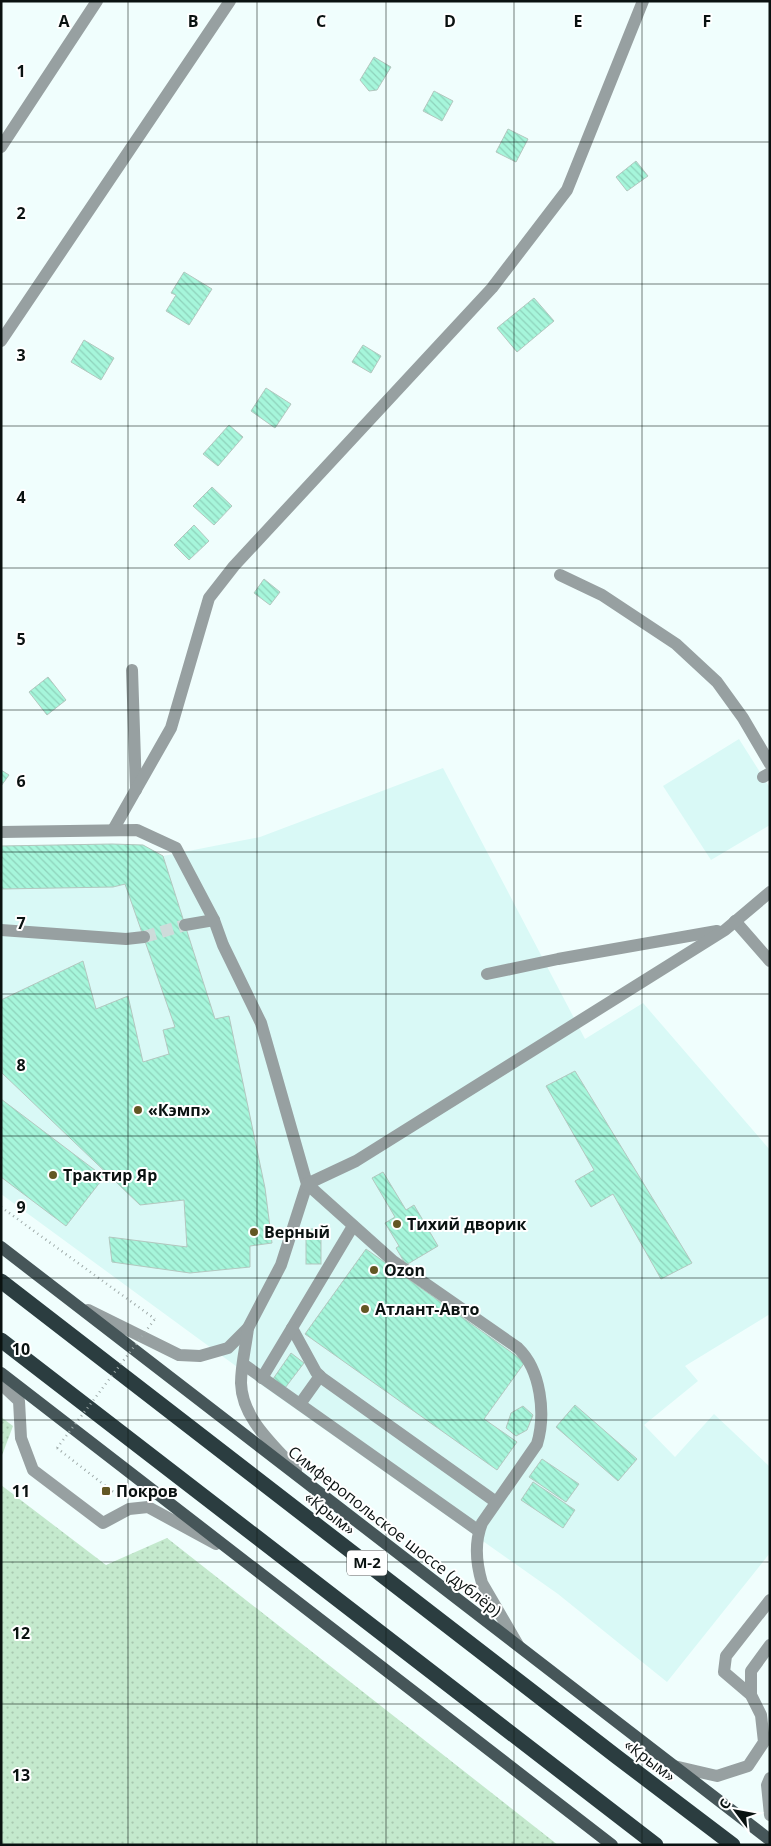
<svg xmlns="http://www.w3.org/2000/svg" width="771" height="1846" viewBox="0 0 771 1846" font-family="'Open Sans',sans-serif">
<style>
.built{fill:#d9f9f6}
.grass{fill:url(#grass-dots)}
.building{fill:url(#building-back-hatch);stroke:#b3c7bf}
.lines{fill:none;stroke-linecap:round;stroke-linejoin:round}
.minor-tunnel{stroke:#cedbda;stroke-width:12;stroke-dasharray:12 6;stroke-linecap:butt}
.path{stroke:#9fabaa;stroke-width:2.5;stroke-dasharray:1 4;stroke-linecap:butt}
.minor{stroke:#97a0a1;stroke-width:12}
.major{stroke:#465659;stroke-width:12}
.highway{stroke:#2b3d40;stroke-width:15}
.path-bridge{stroke:#9fabaa;stroke-width:2.5;stroke-dasharray:1 4;stroke-linecap:butt}
.grid{fill:none;stroke:#0a1211;stroke-width:1;stroke-opacity:0.55}
.poi-dot{fill:#635724;stroke:#fff;stroke-width:2}
.labels{text-anchor:middle;stroke-width:4;stroke-linejoin:round;paint-order:stroke}
.shield{fill:#fff;stroke:#545958;stroke-width:1}
.shield-label{font-size:15px;font-weight:bold;fill:#0a1211}
.poi-label{font-size:16px;font-weight:bold;fill:#0a1211;stroke:#fff;text-anchor:start}
.street-label{font-size:16px;fill:#0a1211;stroke:#fff}
.grid-label{font-size:16px;text-anchor:middle;font-weight:bold;fill:#0a1211;stroke:#fff;stroke-width:4;stroke-linejoin:round;paint-order:stroke}
</style>
<defs>
<pattern id="grass-dots" width="8" height="8" patternUnits="userSpaceOnUse" patternTransform="scale(1.25)"><rect width="8" height="8" fill="#c4e9cd"/><path d="M2 2h.1M6 6h.1" fill="none" stroke="#a7c7af" stroke-width="1.8" stroke-linecap="round"/></pattern>
<pattern id="building-back-hatch" width="6" height="6" patternUnits="userSpaceOnUse" patternTransform="scale(1.25)"><rect width="6" height="6" fill="#a6f6db"/><path d="M-1 5l2 2M0 0l6 6M5-1l2 2" fill="none" stroke="#8ed2bb"/></pattern>
</defs>
<rect width="100%" height="100%" fill="#f0fefd"/>
<g class="built">
<path d="M739 739 770 788V825L711 860 663 786Z"/>
<path d="M443 768 585 1039 643 1003 770 1150V1314L685 1366 698 1381 644 1425 675 1457 714 1414 770 1467V1553L667 1682 558 1594 263 1386 1 1194V846L143 845 163 856 260 837Z"/>
</g>
<g class="grass">
<path d="M1 1417 13 1426 1 1458Z"/>
<path d="M1 1485 106 1565 167 1538 558 1845H1Z"/>
</g>
<g class="building">
<path d="M374 57 391 67 377 90 369 91 360 80Z"/>
<path d="M434 91 453 101 442 121 423 111Z"/>
<path d="M508 129 528 139 516 162 496 152Z"/>
<path d="M636 161 648 176 627 191 616 177Z"/>
<path d="M184 272 212 289 189 325 166 311 176 295 171 293Z"/>
<path d="M534 298 554 321 517 352 497 328Z"/>
<path d="M84 340 114 358 101 380 71 362Z"/>
<path d="M363 345 381 356 371 373 352 362Z"/>
<path d="M266 388 291 404 275 428 251 411Z"/>
<path d="M229 425 243 437 218 466 203 454Z"/>
<path d="M212 487 232 506 214 525 193 506Z"/>
<path d="M194 525 209 541 189 560 174 545Z"/>
<path d="M264 579 280 592 270 605 254 593Z"/>
<path d="M48 677 66 700 47 715 29 692Z"/>
<path d="M1 770 9 775 1 786Z"/>
<path d="M112 844 143 845 163 856 215 1019 229 1016 265 1188 272 1243 250 1246V1267L190 1273 112 1262 109 1237 187 1247 184 1200 140 1205 2 1073 1 1000 83 961 96 1009 128 996 143 1062 169 1054 163 1030 175 1027 125 884 113 887 1 889V846Z"/>
<path d="M575 1071 692 1263 661 1279 613 1194 591 1207 575 1181 594 1170 546 1086Z"/>
<path d="M1 1099 104 1177 66 1226 1 1177Z"/>
<path d="M383 1172 406 1210 414 1205 438 1246 406 1265 396 1248 399 1246 385 1223 395 1217 372 1178Z"/>
<rect x="306" y="1229" width="15" height="35"/>
<path d="M366 1249 525 1362 484 1419 517 1442 497 1470 305 1334Z"/>
<path d="M291 1353 304 1363 285 1388 273 1379Z"/>
<path d="M575 1405 637 1459 618 1481 556 1427Z"/>
<path d="M523 1406 533 1415 527 1430 516 1436 506 1428 511 1413Z"/>
<path d="M542 1459 579 1484 566 1502 529 1477Z"/>
<path d="M533 1482 575 1510 563 1528 521 1500Z"/>
</g>
<g class="lines">
<path class="minor-tunnel" d="M144 937 185 925"/>
<g class="path">
<path d="M1 1207 155 1319"/>
<path d="M57 1448 121 1498"/>
</g>
<g class="minor">
<path d="M1 147 97 1"/>
<path d="M1 341 230 1"/>
<path d="M560 575 602 595 676 644 717 682 743 718 770 764"/>
<path d="M132 670 136 790"/>
<path d="M763 777 770 773"/>
<path d="M113 830 171 728 209 598 234 566 492 288 567 190 643 1"/>
<path d="M1 832 137 830 176 848 214 920 223 945 261 1023 307 1184 281 1265 248 1328 228 1348 200 1356 179 1355 88 1310"/>
<path d="M735 921 770 961"/>
<path d="M185 925 214 920"/>
<path d="M1 930 126 939 144 937"/>
<path d="M487 974 558 959 717 931"/>
<path d="M353 1226 292 1328 316 1372 322 1378 496 1502"/>
<path d="M248 1328C246 1346 241 1365 241 1383 242 1419 274 1445 296 1470"/>
<path d="M243 1364 479 1531"/>
<path d="M262 1378 292 1328"/>
<path d="M1 1384 19 1401 21 1438 33 1470 103 1523 129 1509 148 1507 216 1544"/>
<path d="M300 1404 320 1376"/>
<path d="M518 1645 482 1583C476 1563 474 1543 482 1523L537 1444C546 1414 541 1370 518 1348L393 1261 307 1184 356 1161 725 930 770 892"/>
<path d="M751 1695V1671L770 1645"/>
<path d="M674 1766 717 1776 748 1766 764 1742 761 1715 751 1695 724 1672 726 1656 770 1600"/>
<path d="M770 1778 767 1785 770 1815"/>
</g>
<g class="major">
<path d="M1 1247 770 1840"/>
<path d="M1 1373 612 1845"/>
</g>
<g class="highway">
<path d="M1 1281 617 1757 733 1845"/>
<path d="M1 1340 656 1845"/>
</g>
<path class="path-bridge" d="M57 1448 155 1319"/>
</g>
<path class="grid" d="M128 1V1845M257 1V1845M386 1V1845M514 1V1845M642 1V1845M1 142H770M1 284H770M1 426H770M1 568H770M1 710H770M1 852H770M1 994H770M1 1136H770M1 1278H770M1 1420H770M1 1562H770M1 1704H770"/>
<g class="poi-dot">
<circle cx="138" cy="1110" r="5"/>
<circle cx="53" cy="1175" r="5"/>
<circle cx="397" cy="1224" r="5"/>
<circle cx="254" cy="1232" r="5"/>
<circle cx="374" cy="1270" r="5"/>
<circle cx="365" cy="1309" r="5"/>
<rect x="101" y="1486" width="10" height="10" rx="2.5"/>
</g>
<g class="labels">
<rect class="shield" x="347" y="1550.5" width="40" height="25" rx="4"/>
<g class="shield-label">
<text x="367" y="1568">М-2</text>
</g>
<g class="poi-label">
<text x="148" y="1116">«Кэмп»</text>
<text x="63" y="1181">Трактир Яр</text>
<text x="407" y="1230">Тихий дворик</text>
<text x="264" y="1238">Верный</text>
<text x="384" y="1276">Ozon</text>
<text x="375" y="1315">Атлант-Авто</text>
<text x="116" y="1497">Покров</text>
</g>
<g class="street-label">
<text transform="translate(330 1513) rotate(38)" y="6">«Крым»</text>
<text transform="translate(395 1531) rotate(38)" y="6">Симферопольское шоссе (дублёр)</text>
<text transform="translate(650 1760) rotate(37)" y="6">«Крым»</text>
</g>
</g>
<g class="grid-label">
<text x="64" y="27">A</text>
<text x="193" y="27">B</text>
<text x="321" y="27">C</text>
<text x="450" y="27">D</text>
<text x="578" y="27">E</text>
<text x="707" y="27">F</text>
<text x="21" y="77">1</text>
<text x="21" y="219">2</text>
<text x="21" y="361">3</text>
<text x="21" y="503">4</text>
<text x="21" y="645">5</text>
<text x="21" y="787">6</text>
<text x="21" y="929">7</text>
<text x="21" y="1071">8</text>
<text x="21" y="1213">9</text>
<text x="21" y="1355">10</text>
<text x="21" y="1497">11</text>
<text x="21" y="1639">12</text>
<text x="21" y="1781">13</text>
</g>
<rect width="771" height="1846" fill="none" stroke="#0a1211" stroke-width="5"/>
<g transform="translate(736 1811) rotate(302)" stroke="#ffffff" stroke-width="4" paint-order="stroke">
<path d="M0-4L9 19L0 12L-9 19Z" fill="#0a1211"/>
<text y="-8" font-size="14" font-weight="bold" text-anchor="middle" fill="#0a1211">С</text>
</g>
</svg>
